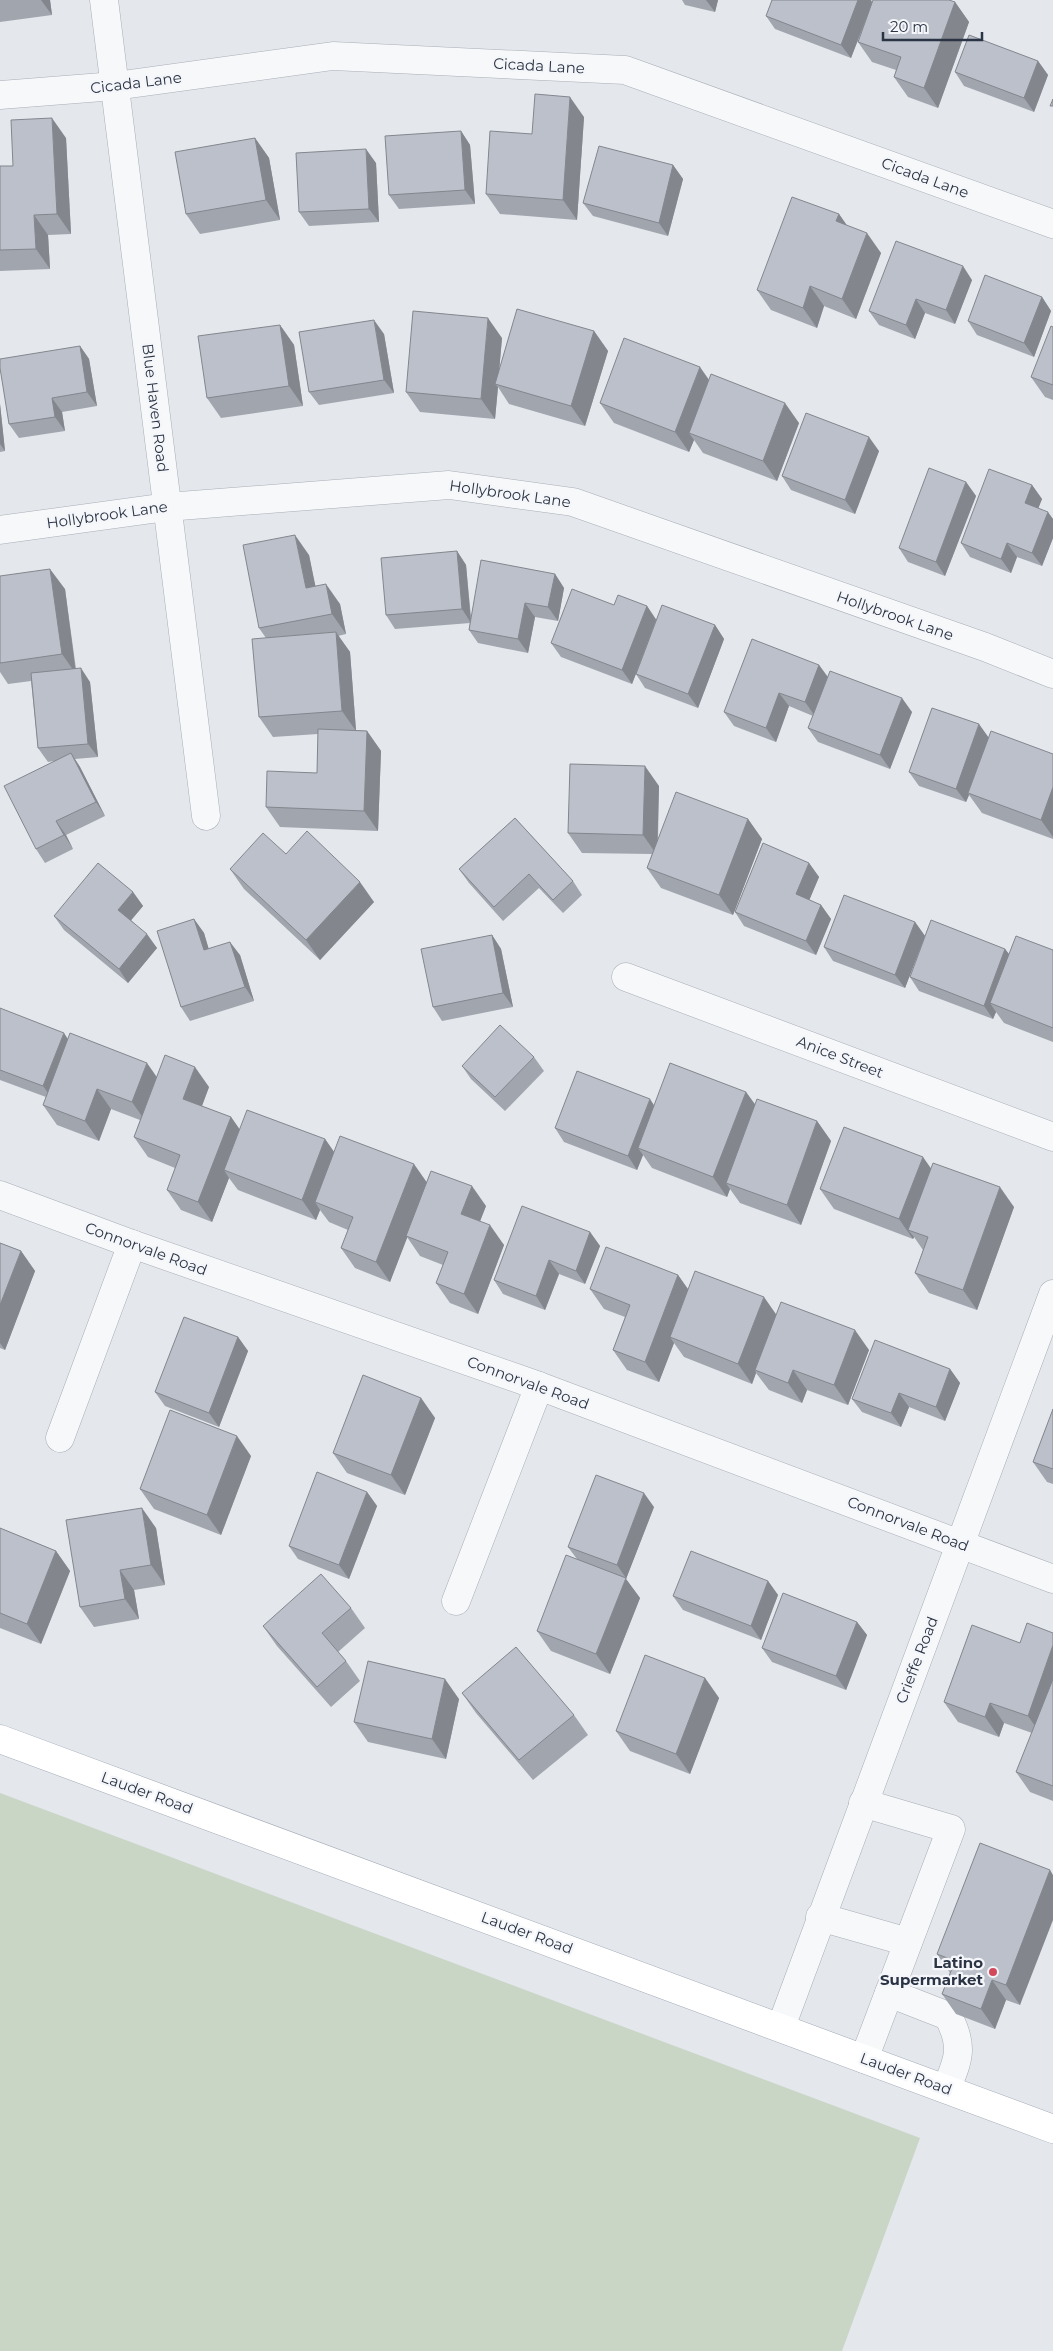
<svg xmlns="http://www.w3.org/2000/svg" width="1053" height="2351" viewBox="0 0 1053 2351" font-family="Montserrat,sans-serif">
<style>
.green{fill:#c9d6c5}
.lines{fill:none;stroke-linecap:round;stroke-linejoin:round}
.minor-casing{stroke:#a9aeb7;stroke-width:29}
.major-casing{stroke:#a3abb8;stroke-width:29}
.minor{stroke:#f7f8fa;stroke-width:28}
.major{stroke:#fff;stroke-width:28}
.wall{fill:#a1a5ae}
.shaded-wall{fill:#83868d}
.building{fill:#bbc0ca;stroke:#83868d}
.poi-dot{fill:#d1495b;stroke:#f4f6f9;stroke-width:2}
.labels{text-anchor:middle;stroke-width:4.5;stroke-linejoin:round;paint-order:stroke}
.street-label{font-size:15px;fill:#2b3445;stroke:#f4f6f9}
.poi-label{font-size:15px;font-weight:bold;fill:#2b3445;stroke:#f4f6f9;text-anchor:end}
</style>
<rect width="100%" height="100%" fill="#e4e7ec"/>
<path class="green" d="M0 1793 920 2138 842 2351H0Z"/>
<g class="lines">
<g class="minor-casing">
<g id="minor">
<path d="M104 0 206 816"/>
<path d="M0 95 115 86 333 56 625 70 1053 224"/>
<path d="M0 530 167 507 449 485 573 502 985 647 1053 674"/>
<path d="M626 977 1053 1137"/>
<path d="M0 1195 132 1244 539 1386 1053 1579"/>
<path d="M60 1438 132 1244"/>
<path d="M456 1601 539 1386"/>
<path d="M863 1803 951 1829 864 2059"/>
<path d="M820 1917 908 1942"/>
<path d="M889 1993 948 2016C964 2046 959 2059 946 2089"/>
<path d="M781 2027 1053 1294"/>
</g>
</g>
<g class="major-casing">
<path id="major" d="M0 1739 1053 2129"/>
</g>
<use href="#minor" class="minor"/>
<use href="#major" class="major"/>
</g>
<g class="wall">
<path d="M0 0H50L52 15 0 22Z"/>
<path d="M682 0H718L715 12 685 5Z"/>
<path d="M772 0H871L872 2H955L969 22 938 108 908 97 894 77 896 70 872 62 858 42 863 27 851 58 775 29 766 16Z"/>
<path d="M1038 61 1048 75 1034 112 964 86 955 72Z"/>
<path d="M584 117 577 220 500 214 486 194 532 134Z"/>
<path d="M461 131 470 145 475 204 399 209 389 195Z"/>
<path d="M66 138 71 234 48 235 50 269 0 271V166H13Z"/>
<path d="M255 138 269 158 280 220 200 234 186 214Z"/>
<path d="M376 163 379 222 309 226 299 212Z"/>
<path d="M673 165 683 179 668 236 593 216 583 203Z"/>
<path d="M839 214 847 226 881 253 856 319 824 306 817 328 771 310 757 290Z"/>
<path d="M972 280 955 324 925 313 915 339 879 325 869 311Z"/>
<path d="M1042 297 1051 311 1034 357 977 335 968 321Z"/>
<path d="M280 325 294 345 303 406 221 418 207 398Z"/>
<path d="M1053 327V400L1045 397 1031 377Z"/>
<path d="M594 331 608 351 585 426 509 404 498 387 495 419 420 412 406 392 502 338 499 371Z"/>
<path d="M384 334 394 393 319 405 309 392Z"/>
<path d="M80 346 89 359 97 406 62 412 65 431 19 438 9 424Z"/>
<path d="M709 380 799 423 777 481 703 453 694 440 689 452 614 423 600 403Z"/>
<path d="M0 404 5 451 0 452Z"/>
<path d="M879 451 855 514 791 490 782 476Z"/>
<path d="M966 482 976 496 945 576 908 562 899 548Z"/>
<path d="M1032 485 1042 499 1038 508 1053 519V538L1042 566 1017 557 1011 573 970 557 961 543Z"/>
<path d="M457 551 466 565 471 617 555 574 564 588 558 621 535 617 528 653 478 643 469 630 470 623 395 629 386 615Z"/>
<path d="M309 555 315 586 340 604 346 634 338 636 350 652 356 730 367 731 381 751 378 831 280 827 266 807 317 773 318 734 273 737 259 717 266 638 259 628Z"/>
<path d="M0 576 65 589 76 669 90 682 98 757 75 759 80 767 105 816 66 835 73 849 45 863 36 849 54 761 48 762 38 748 31 681 8 684 0 672Z"/>
<path d="M614 605 647 606 656 619 715 625 724 639 698 708 645 688 636 674 632 684 561 657 551 643Z"/>
<path d="M819 665 828 677 912 712 890 769 818 742 808 728 813 716 789 706 776 742 734 726 724 712Z"/>
<path d="M989 738 1053 754V839L982 813 969 795 966 802 919 786 909 772Z"/>
<path d="M659 786 658 839 748 819 762 839 733 915 661 888 647 868 652 854 582 853 568 833Z"/>
<path d="M515 818 573 881 582 895 563 913 539 888 503 921 469 883 459 869Z"/>
<path d="M286 854 374 902 320 960 244 889 230 869Z"/>
<path d="M809 863 819 877 809 900 821 905 831 919 816 955 744 926 735 912Z"/>
<path d="M133 892 143 906 131 920 157 948 128 983 64 930 54 916Z"/>
<path d="M194 919 204 933 208 948 240 955 254 1001 190 1021 181 1007Z"/>
<path d="M915 922 925 936 905 988 833 961 824 947Z"/>
<path d="M492 935 501 949 513 1007 442 1021 433 1007Z"/>
<path d="M1005 949 1009 954 1053 950V1042L1004 1023 996 1012 993 1019 919 991 910 977Z"/>
<path d="M0 1008 68 1039 157 1077 209 1087 202 1106 231 1117 240 1130 325 1139 334 1152 427 1183 486 1206 480 1221 504 1245 478 1314 450 1303 436 1283 443 1265 420 1256 407 1237 390 1282 355 1268 341 1248 348 1230 329 1222 320 1210 316 1220 238 1190 229 1178 212 1222 181 1210 167 1190 175 1168 148 1157 134 1137 140 1120 111 1109 99 1141 57 1125 43 1105 46 1097 0 1080Z"/>
<path d="M534 1057 544 1071 505 1111 471 1079 462 1066Z"/>
<path d="M746 1092 755 1104 817 1121 831 1141 801 1225 740 1203 730 1189 727 1197 652 1168 643 1155 637 1170 564 1142 555 1128 654 1106Z"/>
<path d="M931 1168 1014 1207 977 1310 929 1293 915 1273 923 1250 914 1237 913 1239 834 1209 820 1189Z"/>
<path d="M590 1232 600 1246 585 1284 559 1274 545 1310 503 1294 494 1280Z"/>
<path d="M0 1243 21 1251 35 1271 5 1350 0 1348Z"/>
<path d="M678 1275 688 1289 776 1315 869 1350 848 1405 807 1390 802 1403 769 1390 756 1373 752 1384 684 1357 674 1343 659 1382 627 1370 613 1350 625 1317 604 1309 590 1289Z"/>
<path d="M238 1337 248 1351 219 1427 165 1406 155 1392Z"/>
<path d="M950 1369 960 1383 945 1421 909 1407 901 1427 862 1412 852 1399Z"/>
<path d="M421 1398 435 1418 405 1495 347 1473 333 1453Z"/>
<path d="M1053 1409V1484L1047 1482 1033 1462Z"/>
<path d="M251 1456 221 1535 154 1509 140 1489Z"/>
<path d="M367 1492 377 1506 349 1579 298 1559 289 1546Z"/>
<path d="M654 1507 626 1579 640 1598 610 1674 551 1651 537 1631 577 1559 568 1547Z"/>
<path d="M0 1528 56 1551 70 1571 41 1644 0 1628Z"/>
<path d="M156 1528 165 1585 134 1590 139 1619 94 1627 80 1607Z"/>
<path d="M768 1581 778 1595 761 1640 683 1610 673 1596Z"/>
<path d="M351 1608 365 1628 338 1652 346 1661 360 1681 331 1707 277 1646 263 1626Z"/>
<path d="M857 1622 867 1635 846 1690 772 1662 762 1648Z"/>
<path d="M1053 1633V1801L1030 1792 1016 1772 1032 1733 1004 1723 999 1737 958 1722 944 1702 1020 1643Z"/>
<path d="M705 1678 719 1698 690 1774 630 1751 616 1731Z"/>
<path d="M462 1693 574 1715 588 1735 533 1780 476 1713Z"/>
<path d="M459 1699 446 1759 368 1742 354 1722Z"/>
<path d="M1050 1870 1020 2005 1006 2000 995 2029 956 2014 942 1994 950 1973 937 1954Z"/>
</g>
<g class="shaded-wall">
<path d="M41 0H50L52 15Z"/>
<path d="M706 0H718L715 12Z"/>
<path d="M858 0H871L872 3 851 58 841 45Z"/>
<path d="M955 2 969 22 938 108 924 88Z"/>
<path d="M1038 61 1048 75 1034 112 1024 98Z"/>
<path d="M570 97 584 117 577 220 563 200Z"/>
<path d="M52 118 66 138 71 234 57 214Z"/>
<path d="M461 131 470 145 475 204 465 190Z"/>
<path d="M255 138 269 158 280 220 266 200Z"/>
<path d="M366 149 376 163 379 222 369 209Z"/>
<path d="M673 165 683 179 668 236 659 223Z"/>
<path d="M839 214 853 234 836 221Z"/>
<path d="M34 215 48 235 50 269 36 249Z"/>
<path d="M867 233 881 253 856 319 842 299Z"/>
<path d="M963 266 972 280 955 324 946 310Z"/>
<path d="M810 286 824 306 817 328 803 308Z"/>
<path d="M1042 297 1051 311 1034 357 1024 343Z"/>
<path d="M916 299 925 313 915 339 906 325Z"/>
<path d="M488 318 502 338 498 384H495L498 387 495 419 481 399Z"/>
<path d="M374 320 384 334 394 393 384 380Z"/>
<path d="M280 325 294 345 303 406 289 386Z"/>
<path d="M594 331 608 351 585 426 571 406Z"/>
<path d="M80 346 89 359 97 406 87 392Z"/>
<path d="M700 367 714 387 689 433 694 440 689 452 675 432Z"/>
<path d="M52 398 62 412 65 431 55 417Z"/>
<path d="M785 403 799 423 777 481 763 461Z"/>
<path d="M0 404 5 451 0 444Z"/>
<path d="M869 437 879 451 855 514 845 500Z"/>
<path d="M966 482 976 496 945 576 936 562Z"/>
<path d="M1032 485 1042 499 1035 517 1025 503Z"/>
<path d="M1048 512 1053 519V538L1042 566 1032 553Z"/>
<path d="M295 535 309 555 320 608 306 588Z"/>
<path d="M1007 543 1017 557 1011 573 1001 559Z"/>
<path d="M457 551 466 565 471 623 462 609Z"/>
<path d="M50 569 65 589 76 674 62 654Z"/>
<path d="M555 574 564 588 558 621 548 607Z"/>
<path d="M326 584 340 604 346 634 332 614Z"/>
<path d="M525 603 535 617 528 653 518 639Z"/>
<path d="M647 606 656 620 632 684 622 670Z"/>
<path d="M715 625 724 639 698 708 688 694Z"/>
<path d="M336 632 350 652 356 731 342 711Z"/>
<path d="M819 665 829 679 815 716 805 702Z"/>
<path d="M81 668 90 682 98 757 88 744Z"/>
<path d="M779 693 789 706 776 742 766 728Z"/>
<path d="M902 698 912 712 890 769 880 755Z"/>
<path d="M979 724 989 738 968 793 969 795 966 802 956 789Z"/>
<path d="M367 731 381 751 378 831 364 811Z"/>
<path d="M71 753 80 767 105 816 96 802Z"/>
<path d="M645 766 659 786 657 855 643 835Z"/>
<path d="M1053 787V837L1041 820Z"/>
<path d="M748 819 762 839 733 915 719 895Z"/>
<path d="M56 821 66 835 73 849 64 835Z"/>
<path d="M809 863 819 877 806 908 796 894Z"/>
<path d="M360 882 374 902 320 960 306 940Z"/>
<path d="M133 892 143 906 128 924 118 910Z"/>
<path d="M821 905 831 919 816 955 806 941Z"/>
<path d="M194 919 204 933 213 963 204 950Z"/>
<path d="M915 922 925 936 905 988 895 975Z"/>
<path d="M147 934 157 948 128 983 119 969Z"/>
<path d="M492 935 501 949 513 1007 503 993Z"/>
<path d="M230 942 240 955 254 1001 245 987Z"/>
<path d="M1005 949 1015 962 990 1003 996 1012 993 1019 984 1006Z"/>
<path d="M64 1033 73 1047 53 1100 43 1086Z"/>
<path d="M147 1063 161 1083 146 1122 132 1102Z"/>
<path d="M195 1067 209 1087 197 1119 183 1099Z"/>
<path d="M97 1089 111 1109 99 1141 85 1121Z"/>
<path d="M746 1092 760 1112 726 1183 730 1189 727 1197 713 1177Z"/>
<path d="M650 1099 659 1113 638 1148 643 1155 637 1170 628 1156Z"/>
<path d="M231 1117 245 1137 224 1170 229 1178 212 1222 198 1202Z"/>
<path d="M817 1121 831 1141 801 1225 787 1205Z"/>
<path d="M325 1139 339 1159 315 1202 320 1210 316 1220 302 1200Z"/>
<path d="M923 1157 937 1177 908 1230 914 1237 913 1239 899 1219Z"/>
<path d="M414 1164 428 1184 390 1282 376 1262Z"/>
<path d="M472 1186 486 1206 475 1234 461 1214Z"/>
<path d="M1000 1187 1014 1207 977 1310 963 1290Z"/>
<path d="M490 1225 504 1245 478 1314 464 1294Z"/>
<path d="M590 1232 600 1246 585 1284 576 1271Z"/>
<path d="M21 1251 35 1271 5 1350 0 1343V1305Z"/>
<path d="M549 1260 559 1274 545 1310 536 1296Z"/>
<path d="M678 1275 692 1295 670 1337 674 1343 659 1382 645 1362Z"/>
<path d="M764 1297 778 1317 755 1370 756 1373 752 1384 738 1364Z"/>
<path d="M855 1330 869 1350 848 1405 834 1385Z"/>
<path d="M238 1337 248 1351 219 1427 209 1413Z"/>
<path d="M950 1369 960 1383 945 1421 936 1407Z"/>
<path d="M793 1370 807 1390 802 1403 788 1383Z"/>
<path d="M899 1393 909 1407 901 1427 891 1413Z"/>
<path d="M421 1398 435 1418 405 1495 391 1475Z"/>
<path d="M237 1436 251 1456 221 1535 207 1515Z"/>
<path d="M367 1492 377 1506 349 1579 339 1565Z"/>
<path d="M644 1493 654 1507 626 1579 640 1598 610 1674 596 1654 626 1578 617 1565Z"/>
<path d="M142 1508 156 1528 165 1585 151 1565Z"/>
<path d="M56 1551 70 1571 41 1644 27 1624Z"/>
<path d="M120 1570 134 1590 139 1619 125 1599Z"/>
<path d="M768 1581 778 1595 761 1640 751 1626Z"/>
<path d="M857 1622 867 1635 846 1690 836 1676Z"/>
<path d="M1053 1645V1704L1042 1736 1028 1716Z"/>
<path d="M705 1678 719 1698 690 1774 676 1754Z"/>
<path d="M445 1679 459 1699 446 1759 432 1739Z"/>
<path d="M990 1703 1004 1723 999 1737 985 1717Z"/>
<path d="M1050 1870 1053 1875V1920L1020 2005 1006 1985Z"/>
<path d="M992 1980 1006 2000 995 2029 981 2009Z"/>
</g>
<g class="building">
<path d="M772 0H858L841 45 766 16Z"/>
<path d="M873 0H949L955 2 924 88 894 77 901 57 858 42Z"/>
<path d="M969 35 1038 61 1024 98 955 72Z"/>
<path d="M535 94 570 97 563 200 486 194 490 131 532 134Z"/>
<path d="M1053 99V106H1050Z"/>
<path d="M52 118 57 214 34 215 36 249 0 250V166H13L11 120Z"/>
<path d="M461 131 465 190 389 195 385 136Z"/>
<path d="M255 138 266 200 186 214 175 152Z"/>
<path d="M599 146 673 165 659 223 583 203Z"/>
<path d="M366 149 369 209 299 212 296 153Z"/>
<path d="M792 197 839 214 836 221 867 233 842 299 810 286 803 308 757 290Z"/>
<path d="M896 241 963 266 946 310 916 299 906 325 869 311Z"/>
<path d="M985 275 1042 297 1024 343 968 321Z"/>
<path d="M517 309 594 331 571 406 495 384Z"/>
<path d="M413 311 488 318 481 399 406 392Z"/>
<path d="M374 320 384 380 309 392 299 332Z"/>
<path d="M280 325 289 386 207 398 198 336Z"/>
<path d="M1051 326 1053 327V385L1031 377Z"/>
<path d="M624 338 700 367 675 432 600 403Z"/>
<path d="M80 346 87 392 52 398 55 417 9 424 0 368V359Z"/>
<path d="M711 374 785 403 763 461 689 433Z"/>
<path d="M806 413 869 437 845 500 782 476Z"/>
<path d="M929 468 966 482 936 562 899 548Z"/>
<path d="M989 469 1032 485 1025 503 1048 512 1032 553 1007 543 1001 559 961 543Z"/>
<path d="M295 535 306 588 326 584 332 614 259 628 243 545Z"/>
<path d="M457 551 462 609 386 615 381 558Z"/>
<path d="M481 560 555 574 548 607 525 603 518 639 469 630Z"/>
<path d="M50 569 62 654 0 663V576Z"/>
<path d="M572 589 614 605 618 595 647 606 622 670 551 643Z"/>
<path d="M662 605 715 625 688 694 636 674Z"/>
<path d="M336 632 342 711 259 717 252 639Z"/>
<path d="M752 639 819 665 805 702 779 693 766 728 724 712Z"/>
<path d="M81 668 88 744 38 748 31 673Z"/>
<path d="M830 671 902 698 880 755 808 728Z"/>
<path d="M932 708 979 724 956 789 909 772Z"/>
<path d="M318 729 367 731 364 811 266 807 267 771 317 773Z"/>
<path d="M991 731 1053 754V787L1041 820 968 793Z"/>
<path d="M71 753 96 802 56 821 64 835 36 849 4 786Z"/>
<path d="M570 764 645 766 643 835 568 833Z"/>
<path d="M676 792 748 819 719 895 647 868Z"/>
<path d="M515 818 573 881 553 900 529 874 494 907 459 869Z"/>
<path d="M307 831 360 882 306 940 230 869 263 833 286 854Z"/>
<path d="M763 843 809 863 796 894 821 905 806 941 735 912Z"/>
<path d="M98 863 133 892 118 910 147 934 119 969 54 916Z"/>
<path d="M844 895 915 922 895 975 824 947Z"/>
<path d="M194 919 204 950 230 942 245 987 181 1007 157 931Z"/>
<path d="M931 920 1005 949 984 1006 910 977Z"/>
<path d="M492 935 503 993 433 1007 421 949Z"/>
<path d="M1016 936 1053 950V1028L990 1003Z"/>
<path d="M0 1008 64 1033 43 1086 0 1070Z"/>
<path d="M500 1025 534 1057 495 1097 462 1066Z"/>
<path d="M70 1033 147 1063 132 1102 97 1089 85 1121 43 1105Z"/>
<path d="M165 1055 195 1067 183 1099 231 1117 198 1202 167 1190 180 1155 134 1137Z"/>
<path d="M670 1063 746 1092 713 1177 638 1148Z"/>
<path d="M577 1071 650 1099 628 1156 555 1128Z"/>
<path d="M757 1099 817 1121 787 1205 726 1183Z"/>
<path d="M247 1110 325 1139 302 1200 224 1170Z"/>
<path d="M844 1127 923 1157 899 1219 820 1189Z"/>
<path d="M340 1136 414 1164 376 1262 341 1248 353 1217 315 1202Z"/>
<path d="M933 1163 1000 1187 963 1290 915 1273 928 1237 908 1230Z"/>
<path d="M431 1171 472 1186 461 1214 490 1225 464 1294 436 1283 448 1252 406 1236Z"/>
<path d="M522 1206 590 1232 576 1271 549 1260 536 1296 494 1280Z"/>
<path d="M0 1243 21 1251 0 1305Z"/>
<path d="M606 1247 678 1275 645 1362 613 1350 630 1305 590 1289Z"/>
<path d="M695 1271 764 1297 738 1364 670 1337Z"/>
<path d="M781 1302 855 1330 834 1385 793 1370 788 1383 755 1370Z"/>
<path d="M184 1317 238 1337 209 1413 155 1392Z"/>
<path d="M875 1340 950 1369 936 1407 899 1393 891 1413 852 1399Z"/>
<path d="M363 1375 421 1398 391 1475 333 1453Z"/>
<path d="M1053 1409V1469L1033 1462Z"/>
<path d="M170 1410 237 1436 207 1515 140 1489Z"/>
<path d="M317 1472 367 1492 339 1565 289 1546Z"/>
<path d="M596 1475 644 1493 617 1565 568 1547Z"/>
<path d="M142 1508 151 1565 120 1570 125 1599 80 1607 66 1520Z"/>
<path d="M0 1528 56 1551 27 1624 0 1613Z"/>
<path d="M691 1551 768 1581 751 1626 673 1596Z"/>
<path d="M566 1555 626 1578 596 1654 537 1631Z"/>
<path d="M321 1574 351 1608 322 1633 346 1661 317 1687 263 1626Z"/>
<path d="M783 1593 857 1622 836 1676 762 1648Z"/>
<path d="M1027 1623 1053 1633V1645L1028 1716 990 1703 985 1717 944 1702 972 1625 1020 1643Z"/>
<path d="M516 1647 574 1715 519 1760 462 1693Z"/>
<path d="M645 1655 705 1678 676 1754 616 1731Z"/>
<path d="M368 1661 445 1679 432 1739 354 1722Z"/>
<path d="M1053 1679V1786L1016 1772Z"/>
<path d="M980 1843 1050 1870 1006 1985 992 1980 981 2009 942 1994 955 1961 937 1954Z"/>
</g>
<circle class="poi-dot" cx="993" cy="1972" r="5"/>
<g class="labels">
<g class="street-label">
<text transform="translate(539 66) rotate(3)" y="5">Cicada Lane</text>
<text transform="translate(136 83) rotate(-7)" y="5">Cicada Lane</text>
<text transform="translate(925 178) rotate(20)" y="5">Cicada Lane</text>
<text transform="translate(155 408) rotate(83)" y="5">Blue Haven Road</text>
<text transform="translate(510 494) rotate(8)" y="5">Hollybrook Lane</text>
<text transform="translate(107 515) rotate(-8)" y="5">Hollybrook Lane</text>
<text transform="translate(895 616) rotate(19)" y="5">Hollybrook Lane</text>
<text transform="translate(840 1057) rotate(21)" y="5">Anice Street</text>
<text transform="translate(146 1249) rotate(20)" y="5">Connorvale Road</text>
<text transform="translate(528 1383) rotate(20)" y="5">Connorvale Road</text>
<text transform="translate(908 1524) rotate(21)" y="5">Connorvale Road</text>
<text transform="translate(917 1660) rotate(-69)" y="5">Crieffe Road</text>
<text transform="translate(147 1793) rotate(20)" y="5">Lauder Road</text>
<text transform="translate(527 1933) rotate(20)" y="5">Lauder Road</text>
<text transform="translate(906 2074) rotate(20)" y="5">Lauder Road</text>
</g>
<g class="poi-label">
<text x="983" y="1968">Latino<tspan x="983" dy="17">Supermarket</tspan></text>
</g>
</g>
<path d="M883 32v8h99v-8" fill="none" stroke="#2b3445" stroke-width="2.5"/>
<text x="890" y="32" font-size="15" fill="#2b3445" stroke="#f4f6f9" stroke-width="4" paint-order="stroke">20 m</text>
</svg>
